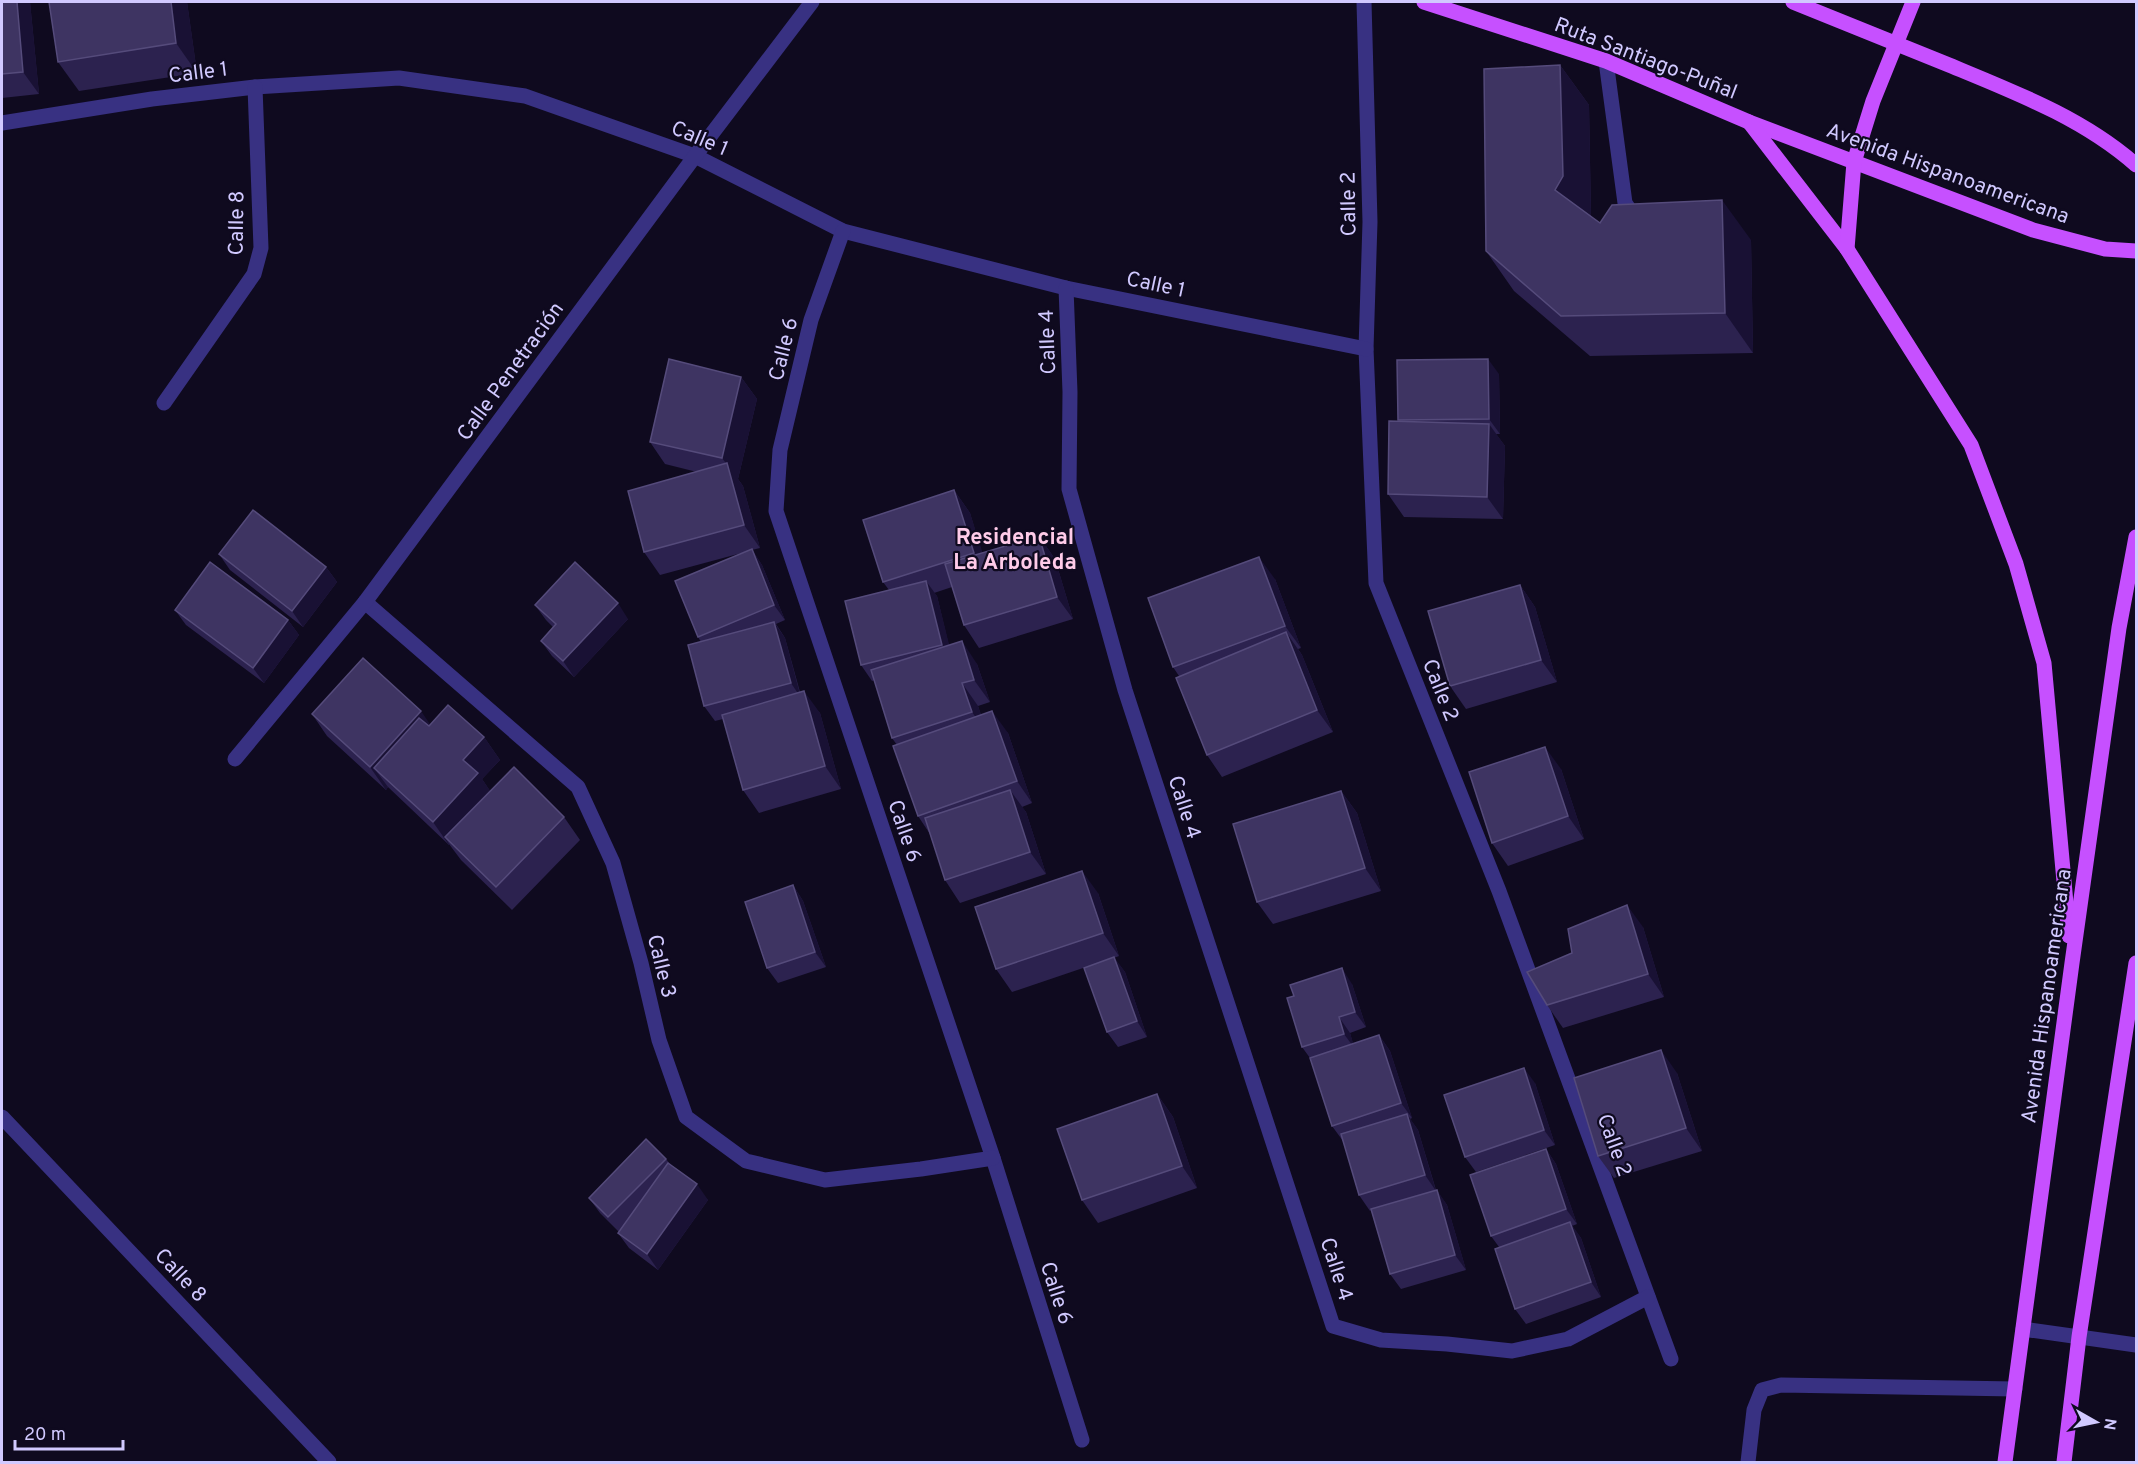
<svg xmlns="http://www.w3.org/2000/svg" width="2138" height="1464" viewBox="0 0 2138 1464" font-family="Overpass,sans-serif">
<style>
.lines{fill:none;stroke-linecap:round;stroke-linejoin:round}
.service{stroke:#383182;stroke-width:15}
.minor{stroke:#383182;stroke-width:15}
.primary{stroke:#c650ff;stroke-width:15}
.wall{fill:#2c224f}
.shaded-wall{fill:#191134}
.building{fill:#3e3462;stroke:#554b7b;stroke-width:1.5}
.labels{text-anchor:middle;stroke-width:4.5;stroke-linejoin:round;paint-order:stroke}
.street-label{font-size:21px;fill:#d1c9ff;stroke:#0f0a1f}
.neighbourhood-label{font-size:22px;font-weight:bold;fill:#ffcbe9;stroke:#0f0a1f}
</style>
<rect width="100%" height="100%" fill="#0f0a1f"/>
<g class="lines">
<g class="service">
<path d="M1606 61 1625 203 1637 221"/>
<path d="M2023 1329 2136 1345"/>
<path d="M1748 1462 1754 1410 1762 1390 1781 1385 2015 1389"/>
</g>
<g class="minor">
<path d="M1364 2 1370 222 1366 349 1376 583 1499 891 1671 1359"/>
<path d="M2 123 152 99 255 87 399 78 525 96 695 156 843 231 1066 288 1366 349"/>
<path d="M843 231 811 320 780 450 776 511 993 1158 1082 1440"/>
<path d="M1066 288 1070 392 1069 489 1125 690 1333 1326 1381 1340 1447 1344 1512 1351 1568 1339 1648 1297"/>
<path d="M164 403 254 274 261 248 255 87"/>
<path d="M365 602 578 787 613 863 641 963 659 1040 686 1117 746 1161 825 1180 921 1169 993 1158"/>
<path d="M235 759 365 602 695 156 812 2"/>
<path d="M2 1117 329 1462"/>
</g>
<g class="primary">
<path d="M1424 2 1606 61 1749 122 2033 230 2105 249 2136 251"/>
<path d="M1793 2C1845 23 1897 44 1949 65 2014 92 2083 118 2136 165"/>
<path d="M1749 122 1847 249 1971 445 2016 564 2044 663 2069 936"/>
<path d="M1847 249 1854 162 1873 101 1913 2"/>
<path d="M2005 1462 2072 963 2119 628 2136 537"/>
<path d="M2064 1462 2079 1337 2136 963"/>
</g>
</g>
<g class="wall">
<path d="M2 2H30L39 94 2 98Z"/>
<path d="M49 2H187L197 73 79 91 58 62Z"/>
<path d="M1560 65 1589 105 1591 217 1600 223 1751 240 1753 353 1590 356 1514 291 1486 251Z"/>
<path d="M1499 374 1500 434H1496L1505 446 1503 519 1404 517 1388 494 1399 421 1398 420Z"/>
<path d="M741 377 757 399 738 479 743 486 760 548 752 550 762 565 785 620 776 624 785 638 800 692 820 713 841 789 759 813 743 790 723 719 715 721 704 706 701 642 698 637 749 551 660 575 644 552 697 472 665 464 650 442Z"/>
<path d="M954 490 970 513 982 553 1039 536 1055 559 1073 619 979 648 964 625 952 587 934 593 937 596 949 646 977 664 990 702 978 706 981 715 1008 733 1032 803 1022 807 1026 812 1046 874 960 903 945 880 930 834 918 816 897 745 892 738 875 680 872 681 861 665 889 590 883 582Z"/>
<path d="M219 554 326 567 337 582 303 627 230 570Z"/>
<path d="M1275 579 1301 648 1298 649 1302 655 1333 732 1222 777 1207 755 1179 676 1173 667Z"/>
<path d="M1520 585 1535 607 1557 682 1466 709 1450 686Z"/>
<path d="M535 605 628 619 574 677 552 656 541 641 553 627 546 620Z"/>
<path d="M175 610 288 620 299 635 264 683 186 625Z"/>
<path d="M312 714 430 724 484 737 500 760 482 779 490 791 564 817 580 840 512 910 461 860 449 844V845L388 787 386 790 327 736Z"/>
<path d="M1561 769 1584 839 1508 866 1492 843Z"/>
<path d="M1341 791 1357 813 1381 891 1273 924 1257 902Z"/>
<path d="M793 885 803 901 826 967 778 983 767 968Z"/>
<path d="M1098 893 1119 956 1114 958 1125 972 1147 1037 1118 1047 1107 1032 1086 967 1012 992 996 969Z"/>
<path d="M1643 927 1664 997 1563 1028 1547 1005Z"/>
<path d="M1352 984 1366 1027 1350 1033 1353 1044 1379 1035 1390 1051 1412 1118 1410 1119 1418 1130 1436 1190 1447 1205 1466 1270 1401 1289 1390 1274 1371 1210 1370 1211 1359 1195 1343 1141 1332 1126 1310 1058 1302 1047Z"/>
<path d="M1677 1073 1702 1151 1614 1178 1598 1156Z"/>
<path d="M1535 1083 1555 1145 1476 1172 1465 1157Z"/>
<path d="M1157 1094 1173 1117 1197 1188 1098 1223 1082 1200Z"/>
<path d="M1546 1149 1556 1164 1577 1224 1572 1226 1581 1238 1601 1297 1526 1324 1515 1309 1499 1247 1491 1236Z"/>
<path d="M666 1159 670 1164 708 1200 658 1270 629 1248 618 1233 619 1232 600 1213 589 1198Z"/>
</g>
<g class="shaded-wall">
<path d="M17 2H30L39 94 23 72Z"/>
<path d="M171 2H187L197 73 176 43Z"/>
<path d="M1560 65 1589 105 1591 216 1555 190Z"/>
<path d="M1722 200 1751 240 1753 353 1725 313Z"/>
<path d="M1488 359 1499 374 1500 434 1489 419Z"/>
<path d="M741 377 757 399 738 479 743 486 760 548 744 525 728 466 722 458Z"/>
<path d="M1489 424 1505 446 1503 519 1487 497Z"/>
<path d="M954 490 970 513 990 576 974 553Z"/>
<path d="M1039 536 1055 559 1073 619 1057 597Z"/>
<path d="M752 549 762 565 785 620 774 605Z"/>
<path d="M1259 557 1275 579 1301 648 1285 626Z"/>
<path d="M326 567 337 582 303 627 292 611Z"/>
<path d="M926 581 937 596 953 660 942 645Z"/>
<path d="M1520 585 1535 607 1557 682 1541 660Z"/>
<path d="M618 603 628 619 574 677 563 661Z"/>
<path d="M288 620 299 635 264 683 253 668Z"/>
<path d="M774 622 785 638 801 698 791 683Z"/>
<path d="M1286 632 1302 655 1333 732 1317 710Z"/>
<path d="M962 641 977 664 990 702 974 680Z"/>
<path d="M962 683 978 706 988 735 972 712Z"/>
<path d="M804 691 820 713 841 789 825 766Z"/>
<path d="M421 711 436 733 374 768 388 787 386 790 370 767Z"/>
<path d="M992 711 1008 733 1032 803 1017 781Z"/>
<path d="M484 737 500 760 482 779 493 795 445 837 449 844V845L433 822 463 760Z"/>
<path d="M1545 747 1561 769 1584 839 1568 816Z"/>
<path d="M1010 790 1026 812 1046 874 1030 852Z"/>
<path d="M1341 791 1357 813 1381 891 1365 868Z"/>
<path d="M1082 871 1098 893 1119 956 1103 933Z"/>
<path d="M793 885 803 901 826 967 815 952Z"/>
<path d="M1627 905 1643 927 1664 997 1648 974Z"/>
<path d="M1114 957 1125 972 1147 1037 1137 1021Z"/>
<path d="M1342 968 1352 984 1366 1027 1355 1012Z"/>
<path d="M1339 1017 1350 1033 1355 1049 1344 1034Z"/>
<path d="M1379 1035 1390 1051 1412 1118 1401 1103Z"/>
<path d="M1661 1050 1677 1073 1702 1151 1686 1128Z"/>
<path d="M1524 1068 1535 1083 1555 1145 1544 1130Z"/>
<path d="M1157 1094 1173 1117 1197 1188 1182 1166Z"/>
<path d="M1407 1114 1418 1130 1436 1191 1425 1175Z"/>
<path d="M1546 1149 1556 1164 1577 1224 1566 1209Z"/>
<path d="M697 1184 708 1200 658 1270 647 1254Z"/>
<path d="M1437 1190 1447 1205 1466 1270 1455 1255Z"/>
<path d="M1570 1222 1581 1238 1601 1297 1591 1282Z"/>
</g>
<g class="building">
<path d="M2 2H17L23 72 2 74Z"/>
<path d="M49 2H171L176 43 58 62Z"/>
<path d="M1560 65 1563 176 1555 190 1600 223 1612 205 1722 200 1725 313 1561 316 1486 251 1484 69Z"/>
<path d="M669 359 741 377 722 458 650 442Z"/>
<path d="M1488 359 1489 419 1398 420 1397 360Z"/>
<path d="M1389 421 1489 424 1487 497 1388 494Z"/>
<path d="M727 463 744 525 644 552 628 491Z"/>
<path d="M954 490 974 553 883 582 863 520Z"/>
<path d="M253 510 326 567 292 611 219 554Z"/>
<path d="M1039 536 1057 597 964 625 945 564Z"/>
<path d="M752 549 774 605 698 637 675 581Z"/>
<path d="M1259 557 1285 626 1173 667 1148 598Z"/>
<path d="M210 562 288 620 253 668 175 610Z"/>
<path d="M575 562 618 603 563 661 541 641 556 624 535 605Z"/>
<path d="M926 581 942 645 861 665 845 601Z"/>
<path d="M1520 585 1541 660 1450 686 1428 611Z"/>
<path d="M774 622 791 683 704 706 688 645Z"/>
<path d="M1286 632 1317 710 1207 755 1176 678Z"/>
<path d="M962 641 974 680 962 683 972 712 892 738 871 670Z"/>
<path d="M363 658 421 711 370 767 312 714Z"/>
<path d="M804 691 825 766 743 790 722 715Z"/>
<path d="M448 705 484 737 463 760 478 773 433 822 374 768 419 718 429 726Z"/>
<path d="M992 711 1017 781 918 816 893 746Z"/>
<path d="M1545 747 1568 816 1492 843 1469 772Z"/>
<path d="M514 767 564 817 496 887 445 837Z"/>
<path d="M1010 790 1030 852 945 880 925 818Z"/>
<path d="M1341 791 1365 868 1257 902 1233 824Z"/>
<path d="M1082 871 1103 933 996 969 975 907Z"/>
<path d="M793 885 815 952 767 968 745 902Z"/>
<path d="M1627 905 1648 974 1547 1005 1527 972 1572 953 1568 929Z"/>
<path d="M1114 957 1137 1021 1107 1032 1084 968Z"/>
<path d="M1342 968 1355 1012 1339 1017 1344 1034 1302 1047 1287 998 1294 996 1290 985Z"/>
<path d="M1379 1035 1401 1103 1332 1126 1310 1058Z"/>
<path d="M1661 1050 1686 1128 1598 1156 1574 1078Z"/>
<path d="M1524 1068 1544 1130 1465 1157 1444 1095Z"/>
<path d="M1157 1094 1182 1166 1082 1200 1057 1129Z"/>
<path d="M1407 1114 1425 1175 1359 1195 1341 1134Z"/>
<path d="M646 1139 666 1159 608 1217 589 1198Z"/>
<path d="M1546 1149 1566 1209 1491 1236 1470 1175Z"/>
<path d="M668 1163 697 1184 647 1254 618 1233Z"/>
<path d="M1437 1190 1455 1255 1390 1274 1371 1209Z"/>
<path d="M1570 1222 1591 1282 1515 1309 1495 1249Z"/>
</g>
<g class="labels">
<g class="street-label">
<text transform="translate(1646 58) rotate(21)" y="7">Ruta Santiago-Puñal</text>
<text transform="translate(198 72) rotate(-7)" y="7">Calle 1</text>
<text transform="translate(700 138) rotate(23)" y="7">Calle 1</text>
<text transform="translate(1948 173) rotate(20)" y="7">Avenida Hispanoamericana</text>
<text transform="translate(1348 204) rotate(-91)" y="7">Calle 2</text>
<text transform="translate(236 223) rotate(-89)" y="7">Calle 8</text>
<text transform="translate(1156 284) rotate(12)" y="7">Calle 1</text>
<text transform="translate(1047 342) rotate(-92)" y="7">Calle 4</text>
<text transform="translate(783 349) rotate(-76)" y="7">Calle 6</text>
<text transform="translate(510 371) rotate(-54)" y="7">Calle Penetración</text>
<text transform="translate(1441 690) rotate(68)" y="7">Calle 2</text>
<text transform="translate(1185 807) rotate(72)" y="7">Calle 4</text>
<text transform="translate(905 831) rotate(71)" y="7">Calle 6</text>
<text transform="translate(662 966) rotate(76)" y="7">Calle 3</text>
<text transform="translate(2046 996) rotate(-82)" y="7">Avenida Hispanoamericana</text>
<text transform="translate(1615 1145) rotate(70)" y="7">Calle 2</text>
<text transform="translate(1337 1269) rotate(72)" y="7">Calle 4</text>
<text transform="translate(181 1275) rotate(47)" y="7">Calle 8</text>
<text transform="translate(1057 1293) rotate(72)" y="7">Calle 6</text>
</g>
<g class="neighbourhood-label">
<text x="1015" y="544">Residencial<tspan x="1015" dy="25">La Arboleda</tspan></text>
</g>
</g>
<rect width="2138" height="1464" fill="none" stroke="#d1c9ff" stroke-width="6"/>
<g transform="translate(2096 1422) rotate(99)" stroke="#0f0a1f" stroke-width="4.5" paint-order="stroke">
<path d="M0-4.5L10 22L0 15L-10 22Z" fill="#d1c9ff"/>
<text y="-9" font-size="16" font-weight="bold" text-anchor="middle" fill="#d1c9ff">N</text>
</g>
<path d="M15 1440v9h108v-9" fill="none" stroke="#d1c9ff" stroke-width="3"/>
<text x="24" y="1440" font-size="18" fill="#d1c9ff" stroke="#0f0a1f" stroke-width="4.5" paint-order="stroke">20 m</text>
</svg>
